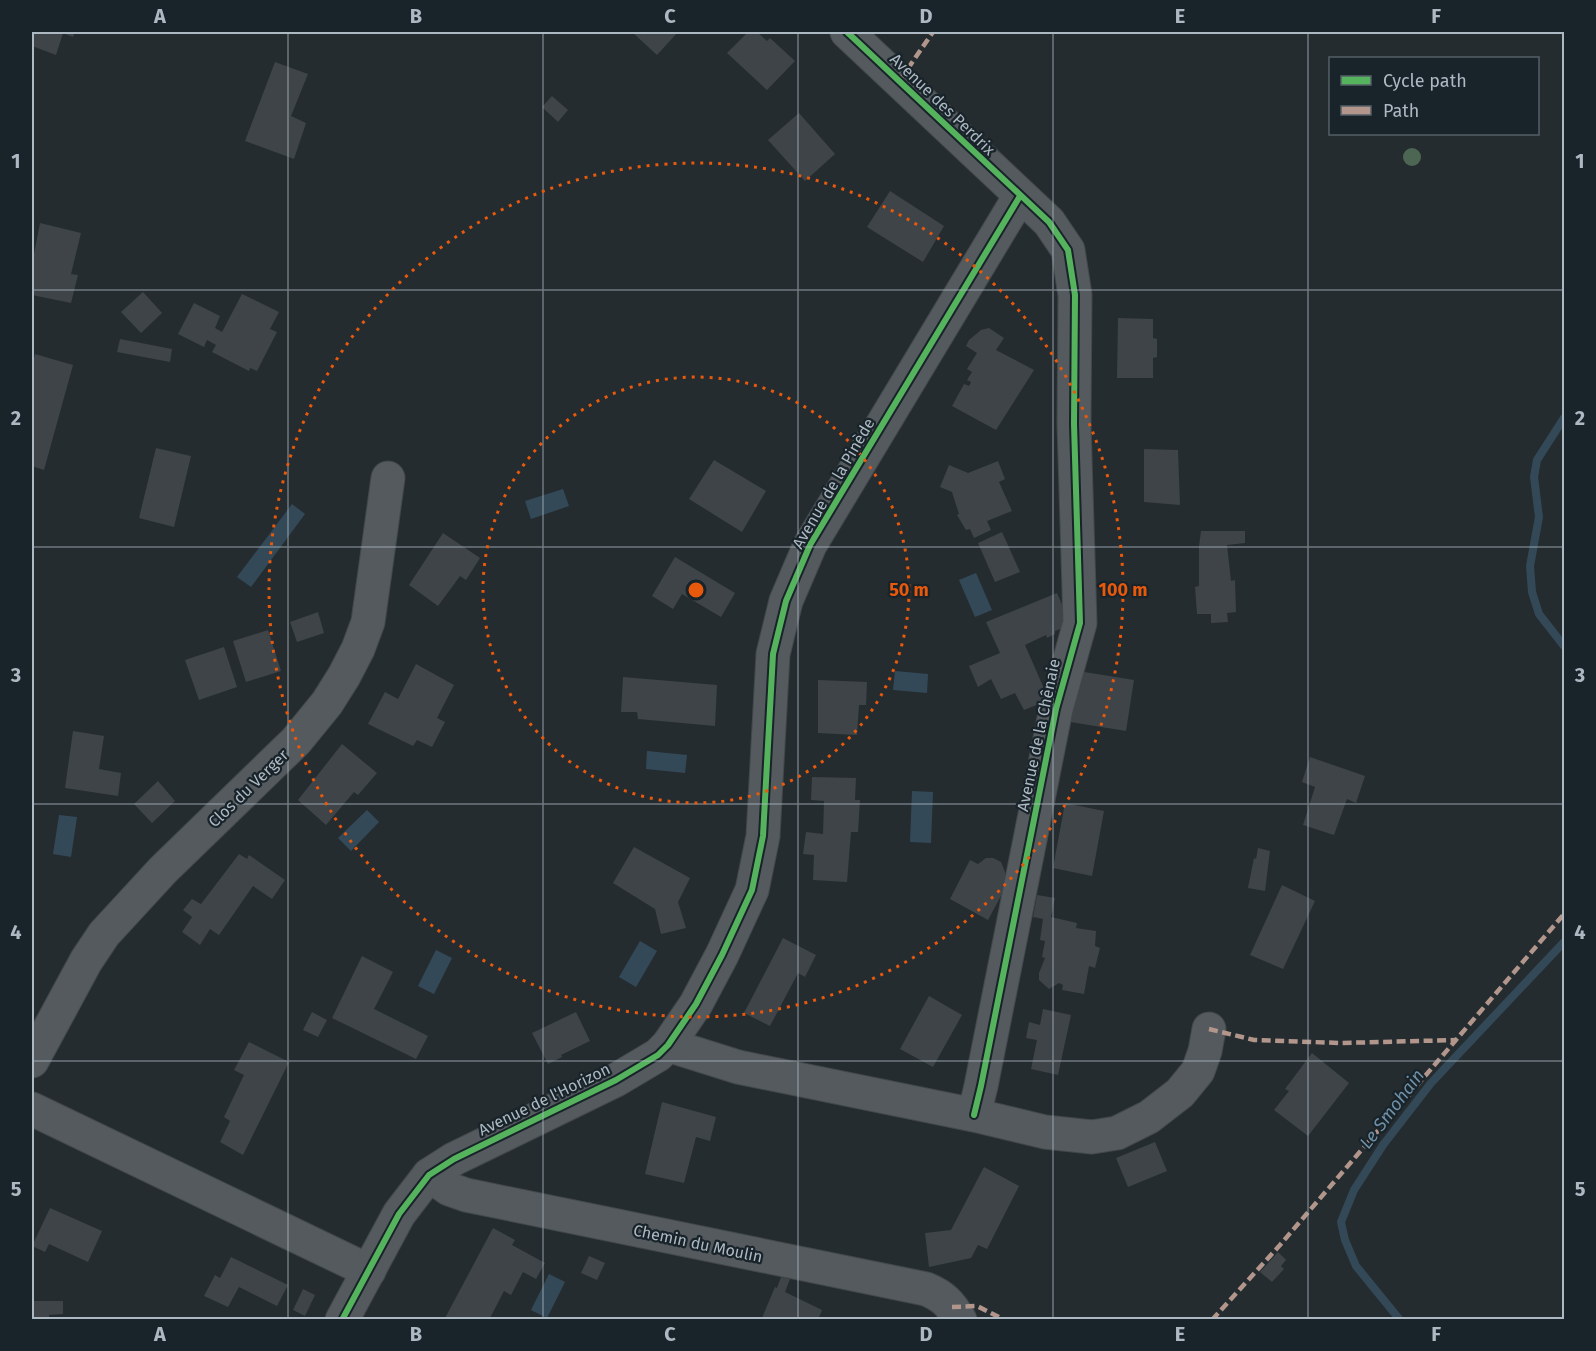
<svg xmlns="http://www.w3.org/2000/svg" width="1596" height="1351" viewBox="0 0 1596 1351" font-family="'Fira Sans',sans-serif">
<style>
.water{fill:#334958}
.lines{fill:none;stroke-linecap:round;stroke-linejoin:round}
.stream{stroke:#334958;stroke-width:8}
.building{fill:#3e4448}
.minor-casing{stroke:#42484b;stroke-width:35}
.minor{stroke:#545a5e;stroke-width:33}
.quiet{stroke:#b2968c;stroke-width:4.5;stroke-dasharray:9 4.5;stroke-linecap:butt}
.cycleway-casing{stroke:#19232a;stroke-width:10}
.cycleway{stroke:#56b35d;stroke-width:6}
.tree{fill:#4d6653}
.grid{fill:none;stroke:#adb9c2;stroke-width:1.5;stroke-opacity:0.55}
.ring{fill:none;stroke:#e8590c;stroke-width:3;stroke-dasharray:3 6}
.labels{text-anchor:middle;stroke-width:4.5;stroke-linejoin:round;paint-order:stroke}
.street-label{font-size:16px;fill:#adb9c2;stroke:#19232a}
.water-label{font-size:18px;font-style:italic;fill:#6f90a6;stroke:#19232a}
.centre{fill:#e8590c;stroke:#19232a;stroke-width:3}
.ring-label{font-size:18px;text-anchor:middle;font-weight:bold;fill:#e8590c;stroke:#19232a;stroke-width:4.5;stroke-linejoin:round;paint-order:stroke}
.neatline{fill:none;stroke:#adb9c2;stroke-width:2}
.grid-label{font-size:20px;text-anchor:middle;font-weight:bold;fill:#adb9c2}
</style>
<rect width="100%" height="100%" fill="#252c30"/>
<g class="water">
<path d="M563 489 569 506 531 519 525 501Z"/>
<path d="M292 504 305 514 251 587 237 577Z"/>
<path d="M976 573 992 610 975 617 959 580Z"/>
<path d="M895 671 928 674 927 693 893 690Z"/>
<path d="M647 751 687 755 685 773 646 769Z"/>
<path d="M912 791 933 792 931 843 910 842Z"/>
<path d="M367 810 379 822 351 851 338 838Z"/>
<path d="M59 815 77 817 71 857 53 854Z"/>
<path d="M640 941 657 951 636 987 619 977Z"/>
<path d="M436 950 452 958 434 994 418 986Z"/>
<path d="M549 1274 565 1282 547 1318 531 1310Z"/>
</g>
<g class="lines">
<g class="stream">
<path d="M1564 418 1537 460 1534 477 1539 517 1530 566 1532 592 1539 614 1564 646"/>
<path d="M1400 1320 1356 1266 1345 1240 1341 1222 1354 1190 1383 1145 1431 1083 1564 942"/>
</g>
</g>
<g class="building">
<path d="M32 32H75L73 37 63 33 56 55 32 46Z"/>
<path d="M632 32H678L657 55Z"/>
<path d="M748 32H757L767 41 770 38 795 61 767 90 727 53Z"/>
<path d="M275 62 308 74 291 116 306 123 294 159 245 141Z"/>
<path d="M552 96 568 110 558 122 542 107Z"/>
<path d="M799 113 835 154 805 181 768 140Z"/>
<path d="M890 191 944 226 923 262 867 227Z"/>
<path d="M40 223 81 233 71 274 78 275 71 303 32 295V264Z"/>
<path d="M143 292 162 313 141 333 121 312Z"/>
<path d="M242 294 279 312 270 329 277 332 257 371 250 368 249 371 212 352 216 345 207 340 204 347 178 334 194 303 220 316 215 328 222 332Z"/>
<path d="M1118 318 1153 319V338L1157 339V357L1153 358V378H1117Z"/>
<path d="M989 328 1004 338 996 350 1034 370 996 430 952 406 964 384 969 386 971 382 967 380 972 372 967 369 977 353 966 346 969 340 981 330Z"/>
<path d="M120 339 172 349 170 362 117 352Z"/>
<path d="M35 354 73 365 44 470 32 466V366Z"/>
<path d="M156 448 191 456 174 527 139 518Z"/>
<path d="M1144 449 1178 450 1180 505 1144 502Z"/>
<path d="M714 460 766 491 742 532 689 499Z"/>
<path d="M998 461 1005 479 999 482 1012 511 987 521 991 530 974 538 970 529 966 530 957 515 959 514 952 492 940 487 949 465 968 473Z"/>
<path d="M1201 531H1245V543L1227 545 1231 581 1235 580 1236 612 1227 613 1228 622 1211 623V614H1197L1195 587 1199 586V546Z"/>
<path d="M1002 532 1020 572 995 582 978 543Z"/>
<path d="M443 533 480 558 466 580 460 576 438 606 409 585Z"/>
<path d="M675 557 735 593 721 617 682 594 673 609 652 596Z"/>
<path d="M1057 593 1071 625 1055 631V634L1047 638 1046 635 1025 645 1049 700 1024 710 1015 693 1001 699 991 679 978 687 969 666 1000 653 986 622Z"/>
<path d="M318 612 324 633 297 642 290 622Z"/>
<path d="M268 630 281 671 246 682 233 641Z"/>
<path d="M224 647 237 687 199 700 185 660Z"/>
<path d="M416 664 454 685 437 718 445 722 432 747 417 740 413 746 368 724 385 692 398 699Z"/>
<path d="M1078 671 1134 680 1126 731 1064 721Z"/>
<path d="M623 677 717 685 715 726 638 719 637 712H621Z"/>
<path d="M818 680 867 682 866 705H859L857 735 818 733Z"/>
<path d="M73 731 104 736 99 769 121 773 118 796 65 788Z"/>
<path d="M342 744 377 773 358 795 354 792 326 825 298 800Z"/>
<path d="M1310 757 1365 776 1356 803 1347 799 1334 835 1303 825 1315 787 1302 782Z"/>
<path d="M812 777 856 778 855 800H860L858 832H851L847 882 813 880 814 855 803 854 806 832 823 834 824 801 811 800Z"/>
<path d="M158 781 175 801 152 823 134 804Z"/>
<path d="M1065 803 1104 811 1092 876 1053 868Z"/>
<path d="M634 847 690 878 678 902 686 928 661 934 655 909 613 883Z"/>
<path d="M1258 848 1270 851 1265 891 1248 888 1254 858 1256 859Z"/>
<path d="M239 854 247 859 249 855 285 880 272 899 253 886 219 935 210 929 200 945 182 932 192 917 183 910 192 899 201 904Z"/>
<path d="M986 858H993L1001 862 1005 872V879L1009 881 988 920 950 899 970 860 978 864Z"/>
<path d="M1282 885 1315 901 1283 969 1250 955Z"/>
<path d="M1037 895 1055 898 1051 917 1077 923 1076 928 1096 931 1095 946 1100 948 1095 968 1089 966 1084 994 1062 990 1063 985 1059 983 1049 989 1039 980V973L1045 958 1042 957 1045 941 1040 940 1043 919 1033 917Z"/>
<path d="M783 938 816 955 805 977 798 973 770 1026 744 1013Z"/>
<path d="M362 956 393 972 374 1009 428 1036 416 1059 332 1018Z"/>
<path d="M929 996 962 1015 933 1067 900 1049Z"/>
<path d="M1043 1009 1071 1015 1058 1075 1031 1069 1037 1040 1026 1038 1029 1022 1040 1025Z"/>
<path d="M312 1012 327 1020 318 1037 303 1030Z"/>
<path d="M576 1012 590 1041 561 1055 562 1057 548 1064 532 1033Z"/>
<path d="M249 1042 289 1062 243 1155 220 1142 230 1121 224 1117 244 1075 234 1070Z"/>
<path d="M1312 1053 1349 1083 1308 1136 1274 1110 1289 1091 1285 1089Z"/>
<path d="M662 1102 716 1117 710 1141 696 1137 684 1183 645 1174Z"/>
<path d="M1155 1142 1167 1171 1128 1187 1116 1158Z"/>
<path d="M984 1167 1019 1186 987 1249 978 1245 971 1258 929 1267 925 1233 951 1230Z"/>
<path d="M50 1208 102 1231 88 1262 49 1244 45 1252 32 1246Z"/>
<path d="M493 1228 515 1240 512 1245 545 1263 536 1279 523 1272 511 1295 504 1291 489 1320H444Z"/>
<path d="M1278 1252 1286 1260 1281 1266 1284 1269 1272 1282 1260 1272Z"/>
<path d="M589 1256 605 1263 597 1280 581 1273Z"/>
<path d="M231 1257 288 1285 277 1306 239 1287 228 1307 204 1296 215 1275 220 1278Z"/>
<path d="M781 1277 790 1279 785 1292 822 1310 818 1320H761L775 1287 777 1288Z"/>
<path d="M303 1289 315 1295 305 1316 293 1310Z"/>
<path d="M32 1301H63V1314L49 1315V1320H32Z"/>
</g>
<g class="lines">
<g class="minor-casing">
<g id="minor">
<path d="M847 32 1049 222 1068 250 1075 295 1074 424 1080 623 1056 709 981 1086 974 1115"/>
<path d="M668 1045 738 1067 974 1115 1045 1132 1092 1137 1117 1133 1149 1117 1180 1093 1198 1071 1205 1051 1209 1029"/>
<path d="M32 1061 86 961 104 934 163 870 296 741 327 703 344 676 358 649 368 622 388 478"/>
<path d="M32 1109 369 1271"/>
<path d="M429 1175 449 1189 466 1195 926 1289C943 1296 950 1303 960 1320"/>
<path d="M342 1320 399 1214 429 1175 454 1159 616 1080 658 1055 668 1045 696 1004 722 955 752 890 763 836 773 654 786 601 810 545 1020 196"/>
</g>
</g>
<use href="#minor" class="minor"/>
<g class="quiet">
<path d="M900 80 933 32"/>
<path d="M1209 1029 1254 1040 1341 1043 1457 1040"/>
<path d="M952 1307 977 1306 1005 1320"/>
<path d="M1212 1320 1280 1245 1564 914"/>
</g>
<g class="cycleway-casing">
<g id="cycleway">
<path d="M847 32 1049 222 1068 250 1075 295 1074 424 1080 623 1056 709 981 1086 974 1115"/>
<path d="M342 1320 399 1214 429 1175 454 1159 616 1080 658 1055 668 1045 696 1004 722 955 752 890 763 836 773 654 786 601 810 545 1020 196"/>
</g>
</g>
<use href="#cycleway" class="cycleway"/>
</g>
<circle class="tree" cx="1412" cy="157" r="9"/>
<path class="grid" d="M288 32V1320M543 32V1320M798 32V1320M1053 32V1320M1308 32V1320M32 290H1564M32 547H1564M32 804H1564M32 1061H1564"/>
<g class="ring">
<circle cx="696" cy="590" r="213"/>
<circle cx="696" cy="590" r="427"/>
</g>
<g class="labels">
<g class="street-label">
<text transform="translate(943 104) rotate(44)" y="6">Avenue des Perdrix</text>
<text transform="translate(833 483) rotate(-60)" y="6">Avenue de la Pinède</text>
<text transform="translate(1038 735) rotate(-78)" y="6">Avenue de la Chênaie</text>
<text transform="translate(248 788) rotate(-44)" y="6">Clos du Verger</text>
<text transform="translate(544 1099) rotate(-26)" y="6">Avenue de l'Horizon</text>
<text transform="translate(698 1243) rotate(12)" y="6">Chemin du Moulin</text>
</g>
<g class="water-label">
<text transform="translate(1392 1109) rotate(-53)" y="6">Le Smohain</text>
</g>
</g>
<circle cx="696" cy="590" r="9" class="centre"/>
<g class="ring-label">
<text x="909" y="596">50 m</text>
<text x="1123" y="596">100 m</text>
</g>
<rect width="1596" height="1351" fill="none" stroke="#19232a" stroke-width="66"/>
<rect x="1329" y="57" width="210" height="78" fill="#19232a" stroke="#545f67" stroke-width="1.5"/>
<rect x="1341" y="76" width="30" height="9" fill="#56b35d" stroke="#545f67" stroke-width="1.5"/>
<text x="1383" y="87" font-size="18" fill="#adb9c2">Cycle path</text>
<rect x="1341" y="106" width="30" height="9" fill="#b2968c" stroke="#545f67" stroke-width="1.5"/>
<text x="1383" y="117" font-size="18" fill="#adb9c2">Path</text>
<rect x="33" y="33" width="1530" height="1285" class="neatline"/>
<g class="grid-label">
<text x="160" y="23">A</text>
<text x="416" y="23">B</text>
<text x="670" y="23">C</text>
<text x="926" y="23">D</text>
<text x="1180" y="23">E</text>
<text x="1436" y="23">F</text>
<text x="16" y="168">1</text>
<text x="1580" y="168">1</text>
<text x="16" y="425">2</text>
<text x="1580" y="425">2</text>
<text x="16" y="682">3</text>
<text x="1580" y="682">3</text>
<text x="16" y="939">4</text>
<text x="1580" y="939">4</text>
<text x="16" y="1196">5</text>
<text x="1580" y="1196">5</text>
<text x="160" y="1341">A</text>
<text x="416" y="1341">B</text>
<text x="670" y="1341">C</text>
<text x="926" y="1341">D</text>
<text x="1180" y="1341">E</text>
<text x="1436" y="1341">F</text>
</g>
</svg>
